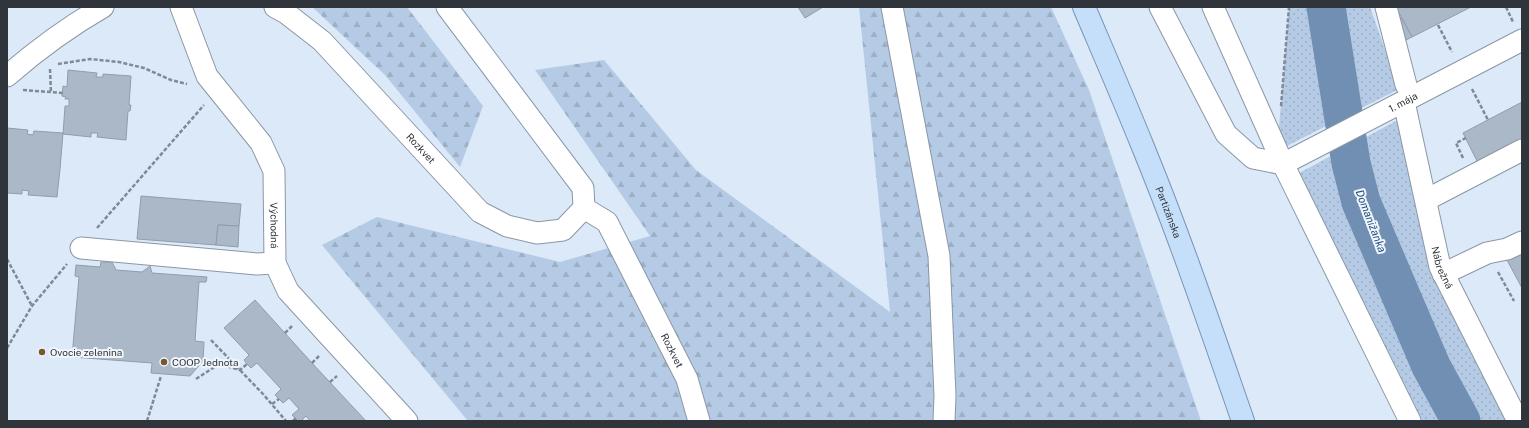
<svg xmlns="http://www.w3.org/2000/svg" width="1529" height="428" viewBox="0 0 1529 428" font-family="'Public Sans',sans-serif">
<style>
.grass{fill:url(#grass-dots)}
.forest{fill:url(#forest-firs)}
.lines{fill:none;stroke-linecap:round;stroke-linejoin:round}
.river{stroke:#708fb3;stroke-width:39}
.building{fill:#abb8c7;stroke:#919dac}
.minor-casing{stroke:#8b97a5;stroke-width:23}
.major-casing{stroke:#7895b5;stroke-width:24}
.path{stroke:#808994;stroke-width:2.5;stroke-dasharray:4 2;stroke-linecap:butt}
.minor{stroke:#fff;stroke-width:21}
.major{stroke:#c5defa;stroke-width:22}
.poi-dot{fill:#78582e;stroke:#f0f6fc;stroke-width:1.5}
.labels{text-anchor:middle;stroke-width:4;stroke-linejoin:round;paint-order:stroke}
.street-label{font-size:10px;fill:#30353b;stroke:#f0f6fc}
.poi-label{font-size:10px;fill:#30353b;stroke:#f0f6fc;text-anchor:start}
.water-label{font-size:11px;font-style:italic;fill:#234f80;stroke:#f0f6fc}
</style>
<defs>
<pattern id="grass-dots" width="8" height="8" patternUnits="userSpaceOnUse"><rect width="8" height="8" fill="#b5cbe5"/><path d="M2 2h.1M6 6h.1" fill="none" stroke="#9cafc5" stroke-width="1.8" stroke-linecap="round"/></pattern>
<pattern id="forest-firs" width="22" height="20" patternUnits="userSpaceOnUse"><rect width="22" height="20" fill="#b5cbe5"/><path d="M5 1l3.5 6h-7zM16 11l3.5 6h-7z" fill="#9cafc5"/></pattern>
</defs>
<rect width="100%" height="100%" fill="#dce9f9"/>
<g class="grass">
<path d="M1289 7H1370L1399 89 1277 151Z"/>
<path d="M1407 115 1440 267 1518 421H1410L1290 178Z"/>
</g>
<g class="forest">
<path d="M312 7H407L483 106 460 167 385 75Z"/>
<path d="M859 7H1051L1089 90 1201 421H468L322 245 377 217 560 262 650 236 535 70 604 60 696 170 890 312Z"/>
</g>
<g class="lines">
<path class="river" d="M1326 7 1351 163 1361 202 1431 366 1461 421"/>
</g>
<g class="building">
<path d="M798 7H823L805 18Z"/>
<path d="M1396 7H1471L1412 37Z"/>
<path d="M1401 17 1412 37 1406 40 1396 19Z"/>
<path d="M68 70 97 73 96 77H103V74L131 76 129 105H131L130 111H128L126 140 97 137 98 133H91V137L63 134 65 106H69V99H65L66 97 62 96 63 86 67 87Z"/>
<path d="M1522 102V143L1479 165 1463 133Z"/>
<path d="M7 128 28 130 27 134 33 135 34 131 63 133 60 169 57 197 28 195 29 191 22 190V194L7 193Z"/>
<path d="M141 196 241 204 239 226 218 225 216 245 137 239Z"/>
<path d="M218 225 239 226 238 247 216 245Z"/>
<path d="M1522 252V288L1507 260Z"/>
<path d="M101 262H112L116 270 142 272 150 266 152 273 207 277 206 282H199L195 341 204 342 203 361 190 376 151 373 152 363 72 357 79 277 75 276 76 265 100 267Z"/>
<path d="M255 300 312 363 366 421H310L306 416 301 421H298L292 415 299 409 289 398 283 403 275 395 281 389 257 363 251 368 247 364 244 360 249 355 224 328Z"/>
</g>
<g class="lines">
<g class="minor-casing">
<g id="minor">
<path id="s1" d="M181 7 207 76 261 143 274 171 275 263 288 291 407 421"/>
<path id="s2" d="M275 7 286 13 322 41 480 212 507 226 537 233 563 230 584 208 583 188 447 7"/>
<path d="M892 7 939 256 945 396 944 421"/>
<path d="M1160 7 1226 134 1253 158 1283 164"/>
<path d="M1213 7 1283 164 1410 421"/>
<path d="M1386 7 1406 85"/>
<path d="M7 76C37 50 68 27 103 7"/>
<path id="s3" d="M1404 102 1440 267 1518 421"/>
<path id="s4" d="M1283 164 1522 40"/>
<path d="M1426 200 1522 150"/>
<path id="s5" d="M584 208 607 222 687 379 699 421"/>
<path d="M81 248 257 264 275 263"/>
<path d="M1443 274 1487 253 1507 249 1522 242"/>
</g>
</g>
<g class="major-casing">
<g id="major">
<path id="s6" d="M1084 7C1104 54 1124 100 1143 147 1180 237 1211 329 1243 421"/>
</g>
</g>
<g class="path">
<path d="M1506 7 1513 22"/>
<path d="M1438 25 1452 52"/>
<path d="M58 64 90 59 119 62 144 68 171 80 187 84"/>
<path d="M50 69 51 93"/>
<path d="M1472 89 1488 120"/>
<path d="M23 90 63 93"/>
<path d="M1281 106 1289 7"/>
<path d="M1463 158 1456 143 1466 138"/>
<path d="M97 228 204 105"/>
<path d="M7 259 32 306"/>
<path d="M1498 272 1514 301"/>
<path d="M285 333 292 326"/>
<path d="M211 340 263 394 286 421"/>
<path d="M7 348 32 306 67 264"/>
<path d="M312 363 319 356"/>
<path d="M196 379 219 364 240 370 247 364"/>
<path d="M330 382 337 376"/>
<path d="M272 404 279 399"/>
<path d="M147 421 161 376"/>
<path d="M293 421 296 418"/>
</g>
<use href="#minor" class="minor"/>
<use href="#major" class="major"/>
</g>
<g class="poi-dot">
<circle cx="42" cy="352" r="4"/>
<circle cx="164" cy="362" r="4"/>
</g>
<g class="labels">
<g class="street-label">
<text dy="4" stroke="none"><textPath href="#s4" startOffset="135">1. mája</textPath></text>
<text dy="4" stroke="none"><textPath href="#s2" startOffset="204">Rozkvet</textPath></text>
<text dy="4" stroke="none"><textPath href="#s6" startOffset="222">Partizánska</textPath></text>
<text dy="4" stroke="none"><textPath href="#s1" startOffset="245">Východná</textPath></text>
<text dy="4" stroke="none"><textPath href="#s3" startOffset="170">Nábrežná</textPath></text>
<text dy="4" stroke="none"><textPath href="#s5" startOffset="171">Rozkvet</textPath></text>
</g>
<g class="poi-label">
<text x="50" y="356">Ovocie zelenina</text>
<text x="172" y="366">COOP Jednota</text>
</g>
<g class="water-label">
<text transform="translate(1371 221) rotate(69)" y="4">Domanižanka</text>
</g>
</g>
<rect width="1529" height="428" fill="none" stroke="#30353b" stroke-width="16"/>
</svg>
